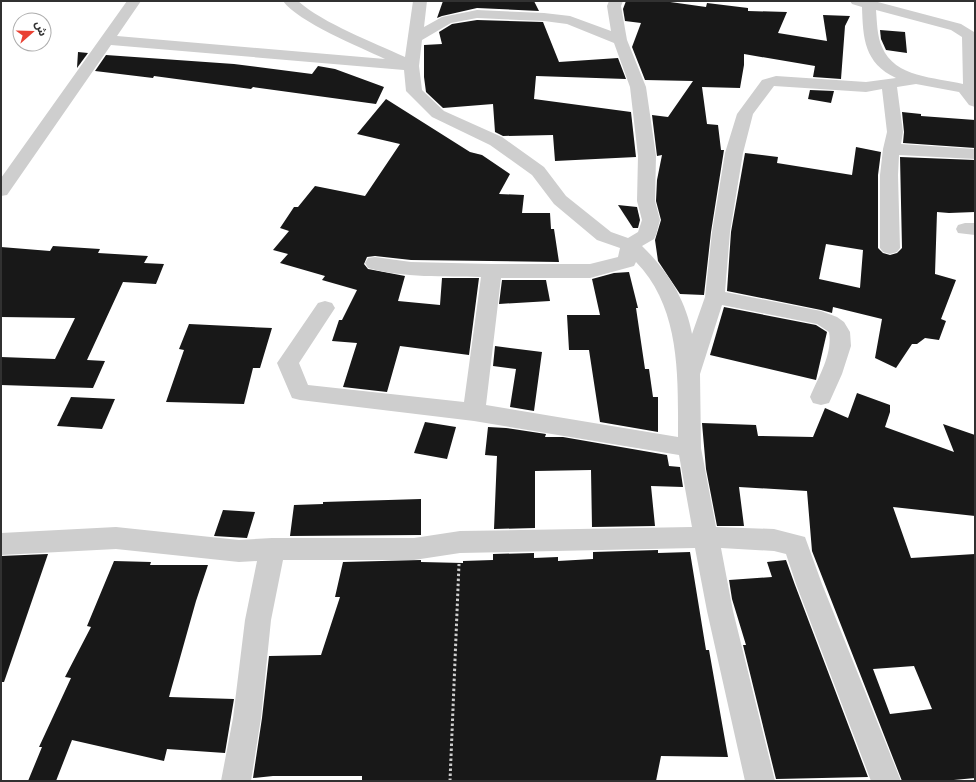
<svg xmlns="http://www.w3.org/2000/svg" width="976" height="782" viewBox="0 0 976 782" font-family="Raleway,'Noto Sans Arabic',sans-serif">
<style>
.building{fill:#181818;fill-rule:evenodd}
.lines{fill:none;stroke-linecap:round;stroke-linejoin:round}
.path{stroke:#cecece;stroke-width:3;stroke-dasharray:2.5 2.5;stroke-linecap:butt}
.minor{fill:#cecece;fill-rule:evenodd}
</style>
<rect width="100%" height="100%" fill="#fff"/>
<g class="building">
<path d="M443 1H534L539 11 477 8 442 16 437 18Z"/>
<path d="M626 1H663L706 7 707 3 748 8V11L787 12 778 33 827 41 823 15 850 16 845 26 841 79 813 77 815 66 744 54V65L740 88 702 87 707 124 718 125 721 150H724L711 232 704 295 680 294 658 261 655 240 661 220 656 201 657 180 662 155 657 156 652 115 668 117 693 81 645 80 632 47 641 23 625 21 623 9Z"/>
<path d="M477 20 543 22 559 62 618 58 626 79 536 76 534 99 631 112 636 157 555 161 553 135 503 136 495 132 493 104 443 108 426 92 424 77V45L442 44 439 32 452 24Z"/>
<path d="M880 30 905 32 907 53 886 50 881 39Z"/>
<path d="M78 52 88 53 77 68Z"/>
<path d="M106 55 234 64 312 74 318 66 335 69 384 87 376 104 253 87 251 89 154 76 153 78 95 71Z"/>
<path d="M810 90 834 91 831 103 808 99Z"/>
<path d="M386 99 470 152 482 155 510 174 499 194 524 195 522 213H550L551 229H554L559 262 411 260 375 256 367 257 364 264 368 269 405 276 398 301 440 305 442 278H479L469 355 400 346 387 392 343 387 357 343 332 341 339 320H342L357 290 322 280 325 276 280 263 288 254 273 250 289 231 280 228 294 207H298L315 186 365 196 400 144 357 134Z"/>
<path d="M902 112 921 114V116L975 120V148L903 143 904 132Z"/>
<path d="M856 147 881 152 878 175V248L883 253 890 255 897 253 902 248 900 157 975 160V212L949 213 937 212 935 274 956 280 941 319 946 321 939 340 925 338 917 344H912L896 368 875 358 882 319 833 307 832 313 821 310 727 291 731 232 745 153 778 157 777 163 852 175ZM826 244 863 250 860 288 819 279Z"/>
<path d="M618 205 637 207 640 220 638 228H633Z"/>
<path d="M53 246 100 249 98 253 148 256 144 263 164 264 156 284 123 282 87 360 105 361 93 388 1 385V357L55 359 75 318 1 317V247L50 251Z"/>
<path d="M629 272 638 308H636L645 369H649L653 397H658V432L600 422 589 350H569L567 315H600L592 279 614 273Z"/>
<path d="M502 280H546L550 301 499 304Z"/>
<path d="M724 307 816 325 827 332 816 380 710 355Z"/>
<path d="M189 324 272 328 260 368H253L244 404 166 402 184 350 179 349Z"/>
<path d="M495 346 542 352 534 411 510 407 516 369 493 366Z"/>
<path d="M857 393 890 405V412L885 427 954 452 943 424 975 435V516L893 507 911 558 975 554V778L943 781H902L812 551 807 491 739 487 744 526H717L706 469 702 423 756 425 758 436 813 437 825 408 848 418ZM914 666 932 709 890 714 873 669Z"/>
<path d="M71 397 115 399 102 429 57 426Z"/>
<path d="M425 422 456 427 447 459 414 453Z"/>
<path d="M488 427 506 428 546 434 545 437H563L667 455 669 466 680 467 683 487 651 486 655 526 592 527 591 470 535 471V528L494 529 497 456 485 455Z"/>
<path d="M421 499V535L290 536 294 505 323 504V502Z"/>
<path d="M223 510 255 512 247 538 214 536Z"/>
<path d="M658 550V553L690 552 706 650H709L728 757 661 756 656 781H362V776H273L253 778 262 718 269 656 321 655 340 597H335L343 562 421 560V562L463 563V561L493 560V554L534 553V558L558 557V561L593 559V552Z"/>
<path d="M48 554 4 682H1V556Z"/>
<path d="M786 560 795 585 868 777 776 779 743 645H746L732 599 729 580 772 577 767 562Z"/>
<path d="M114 561 151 562 150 565H208L196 601 169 697 234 699 225 753 167 749 164 761 72 740 56 781H28L42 747H39L71 678 65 677 91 627 87 626Z"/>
</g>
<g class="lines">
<path class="path" d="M450 781 459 564"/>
<g class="minor">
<path d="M127 1H141L117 36 385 59C360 47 298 22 283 1H298C324 24 373 42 405 57L413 1H427L424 27 442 17 477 10 544 13 570 16 611 31 607 6 609 1H623L621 6 627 40 646 87 656 156 655 201 660 220 656 235 654 239 642 246C667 270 686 300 692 334L705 297 712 232 725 153 737 114 762 80 776 76 866 82 896 78C864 63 863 38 862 7L852 4 850 1H874L961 24 974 32 975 107 969 105 959 92 916 84 897 87 903 132 901 144 975 149V159L899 155 898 175 900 248 897 252 890 254 883 252 880 248V175L883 149 887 132 882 89 866 92 774 86 753 114 743 153 730 232 725 292 821 311 837 317 844 322 850 332 851 346 842 374 829 403 821 405 813 403 810 397C818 378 833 354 829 332L817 324 722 305 700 374 701 448 716 527 774 529 805 537 822 584 901 781H871L796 584 786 554 774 551 721 548 733 611 775 781H745L707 611 695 548 460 553 414 560H283L271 620 261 718 251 781H221L233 718 245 620 257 561 239 562 116 549 1 555V533L116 527 239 540 272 538H414L460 531 692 527 679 455 474 421 300 400 292 398 277 363 318 303 325 301 332 303 335 308 299 363 308 385 464 402 481 277C444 276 404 278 368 268L365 263 368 258 375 257 411 262 492 264H590L618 257 620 248 597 240 554 204 532 175 490 145 432 117 406 91 404 70 111 45 7 195 1 196V178ZM876 10 951 30 962 37 963 84C935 77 895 78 882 47 877 36 877 22 876 10ZM477 18 544 21 567 24 614 43 630 87 638 156 637 201 642 220 638 232 628 238 611 232 566 196 544 167 502 137 444 111 422 90 419 66 422 40 451 23ZM636 262C681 308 678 377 678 437L486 405 501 278H590L634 266Z"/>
<path d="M965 223H975V235L958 233 956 229 958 225Z"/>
</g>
</g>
<rect width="976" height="782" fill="none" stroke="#313131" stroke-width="4"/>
<g transform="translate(32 32) rotate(70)"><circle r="19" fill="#ffffff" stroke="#adadad"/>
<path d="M0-3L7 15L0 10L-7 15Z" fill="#e94133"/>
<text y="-6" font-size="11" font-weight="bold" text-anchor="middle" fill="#313131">ش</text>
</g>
</svg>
